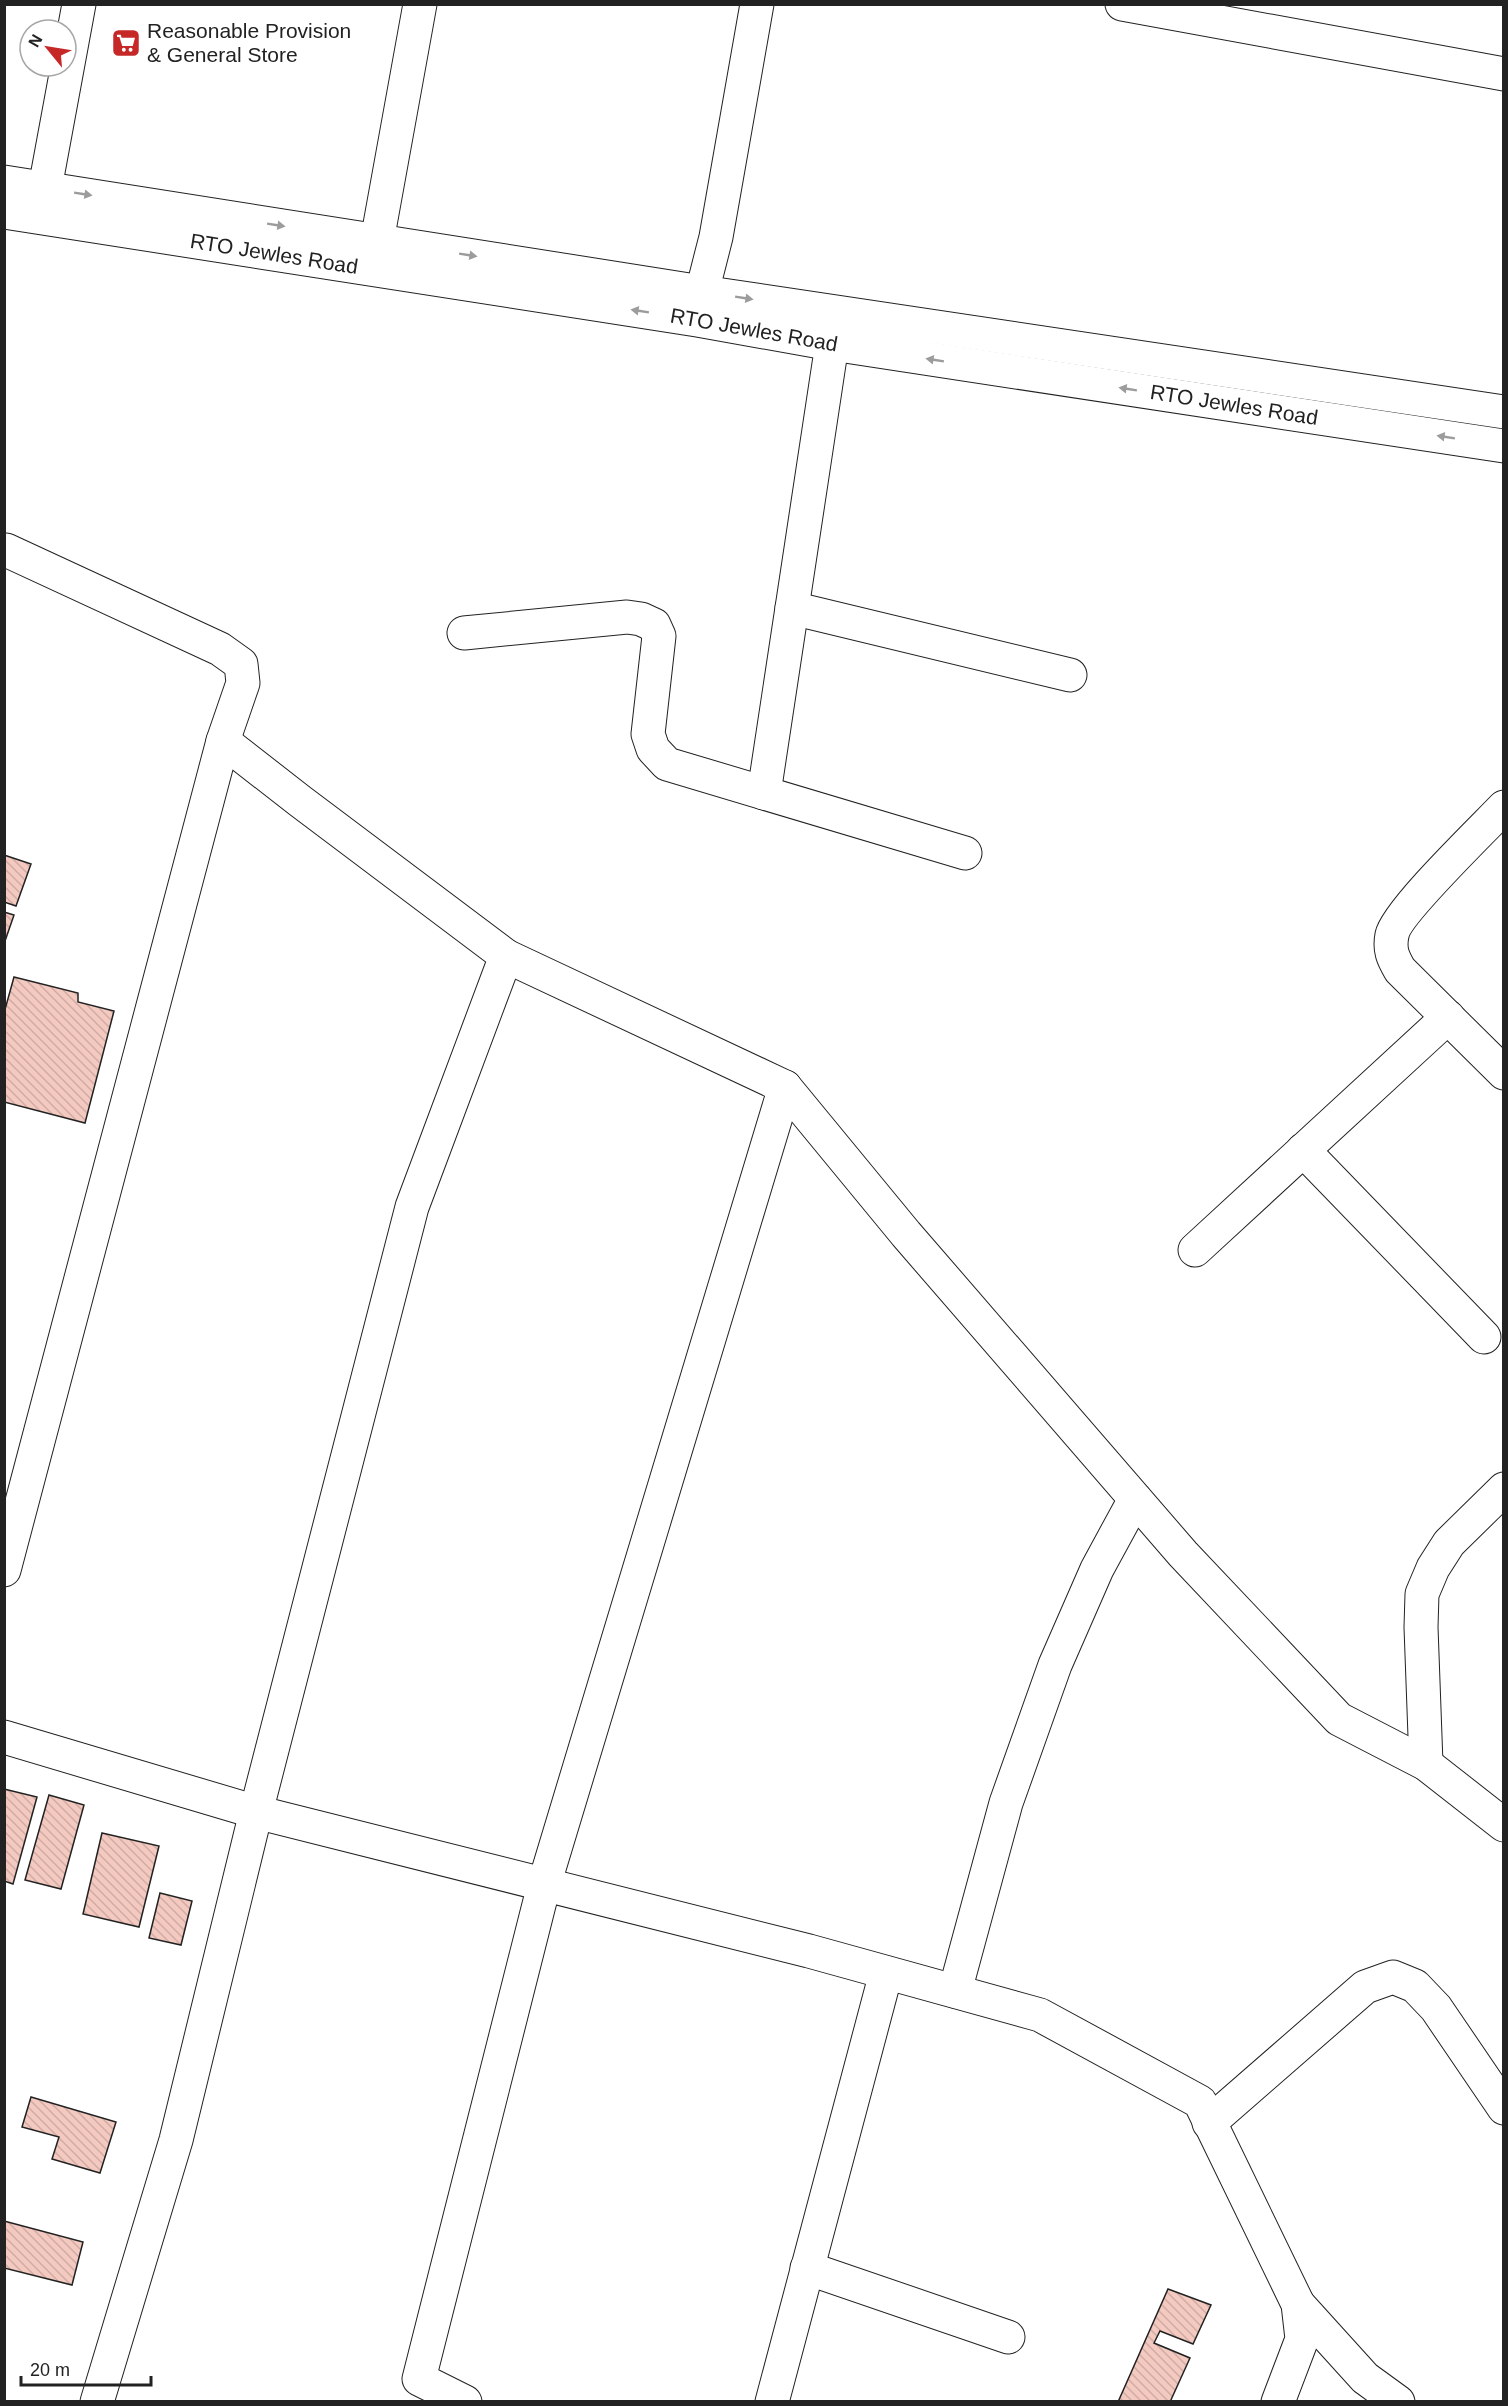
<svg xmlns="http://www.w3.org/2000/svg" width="1508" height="2406" viewBox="0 0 1508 2406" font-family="Helvetica,sans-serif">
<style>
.building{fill:url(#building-back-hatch);stroke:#222;stroke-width:1.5}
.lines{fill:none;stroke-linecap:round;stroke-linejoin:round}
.street-casing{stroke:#222;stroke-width:35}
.highway-casing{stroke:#222;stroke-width:35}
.street{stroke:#fff;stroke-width:33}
.highway{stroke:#fff;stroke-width:33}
.oneway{fill:#9c9c9c}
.labels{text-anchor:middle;stroke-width:4.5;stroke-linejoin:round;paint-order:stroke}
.poi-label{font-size:21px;fill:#222;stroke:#fff;text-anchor:start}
.street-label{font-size:21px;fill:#222;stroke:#fff}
</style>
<defs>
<pattern id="building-back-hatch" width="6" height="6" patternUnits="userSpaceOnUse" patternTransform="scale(1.5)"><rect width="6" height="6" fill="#f3c9c0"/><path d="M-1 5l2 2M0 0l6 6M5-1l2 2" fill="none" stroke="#d0aca5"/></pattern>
</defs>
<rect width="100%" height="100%" fill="#fff"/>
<g class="building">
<path d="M4 855 31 864 16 906 4 902Z"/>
<path d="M4 912 14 915 4 944Z"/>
<path d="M14 977 78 993V1002L114 1011 85 1123 4 1102V1013Z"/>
<path d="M4 1789 37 1797 13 1884 4 1881Z"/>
<path d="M49 1795 84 1805 61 1889 25 1880Z"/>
<path d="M102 1833 159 1846 139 1927 83 1914Z"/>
<path d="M160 1893 192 1901 181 1945 149 1938Z"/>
<path d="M31 2097 116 2122 100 2173 52 2159 59 2137 22 2127Z"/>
<path d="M4 2221 83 2242 72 2285 4 2268Z"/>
<path d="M1168 2289 1211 2305 1193 2344 1160 2331 1154 2343 1190 2358 1170 2402H1118Z"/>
</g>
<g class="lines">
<g class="street-casing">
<g id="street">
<path d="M1122 4 1504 74"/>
<path d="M45 188 79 4"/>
<path d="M377 241 420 4"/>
<path d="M702 292 716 237 757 4"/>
<path d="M6 550 220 649 241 664 243 683 223 741"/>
<path d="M792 608 1070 675"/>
<path d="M464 633 627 617 641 619 654 625 659 636 648 734 653 749 667 764 965 853"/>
<path d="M764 793 832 344"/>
<path d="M1504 807C1483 829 1396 913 1392 935 1389 950 1393 958 1400 970L1504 1073"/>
<path d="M785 1087 906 1234 1183 1554 1339 1719 1426 1764 1504 1825"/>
<path d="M1303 1150 1484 1337"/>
<path d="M1195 1250 1448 1017"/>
<path d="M4 1570 223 741 300 801 506 956 412 1207 256 1812 176 2140 97 2402"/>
<path d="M4 1737 256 1812 809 1951 1040 2015 1200 2102 1298 2304 1302 2339 1278 2402"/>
<path d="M1426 1764 1421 1627 1422 1594 1433 1568 1449 1543 1504 1489"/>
<path d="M955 1991 1006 1803 1055 1665 1097 1569 1135 1499"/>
<path d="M1209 2123 1365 1987 1393 1977 1415 1986 1436 2008 1504 2108"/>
<path d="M807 2268 1008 2337"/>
<path d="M1298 2304 1365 2378 1398 2402"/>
<path d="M465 2402 419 2379 544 1885 785 1087 506 956"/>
<path d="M772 2402 886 1973"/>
</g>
</g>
<g class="highway-casing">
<g id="highway">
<path d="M4 182 702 292 1504 412"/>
<path d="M4 212 697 320 832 344 1504 446"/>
</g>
</g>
<use href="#street" class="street"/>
<use href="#highway" class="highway"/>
</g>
<defs><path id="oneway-solid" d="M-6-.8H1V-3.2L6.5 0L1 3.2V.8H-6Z" transform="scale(1.5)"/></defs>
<g class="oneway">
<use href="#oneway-solid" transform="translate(83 194) rotate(9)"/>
<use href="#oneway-solid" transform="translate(276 225) rotate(9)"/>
<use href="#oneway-solid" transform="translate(468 255) rotate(9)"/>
<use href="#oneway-solid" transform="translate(744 298) rotate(9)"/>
<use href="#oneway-solid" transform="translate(640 311) rotate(-171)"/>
<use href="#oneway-solid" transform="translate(935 360) rotate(-171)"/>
<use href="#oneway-solid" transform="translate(1128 389) rotate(-171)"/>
<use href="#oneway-solid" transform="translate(1446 437) rotate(-171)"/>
</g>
<defs>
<g id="supermarket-square" transform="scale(1.5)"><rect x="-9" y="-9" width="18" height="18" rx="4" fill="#c62828" stroke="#fff"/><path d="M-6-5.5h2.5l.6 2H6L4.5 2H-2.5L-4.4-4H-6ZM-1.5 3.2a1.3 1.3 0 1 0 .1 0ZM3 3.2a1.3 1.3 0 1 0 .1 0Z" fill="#fff"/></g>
</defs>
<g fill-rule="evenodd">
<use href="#supermarket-square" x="126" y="43"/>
</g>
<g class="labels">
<g class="poi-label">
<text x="147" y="38">Reasonable Provision<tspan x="147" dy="24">&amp; General Store</tspan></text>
</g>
<g class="street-label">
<text transform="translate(274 254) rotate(9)" y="7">RTO Jewles Road</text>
<text transform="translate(754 330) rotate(10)" y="7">RTO Jewles Road</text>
<text transform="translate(1234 405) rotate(9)" y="7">RTO Jewles Road</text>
</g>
</g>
<rect width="1508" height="2406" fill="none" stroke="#222222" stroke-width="12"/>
<g transform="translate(48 48) rotate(300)"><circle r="28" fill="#ffffff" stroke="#a7a7a7" stroke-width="1.5"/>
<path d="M0-4.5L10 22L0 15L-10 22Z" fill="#c62828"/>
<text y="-9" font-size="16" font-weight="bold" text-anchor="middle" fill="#222222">N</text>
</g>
<path d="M21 2376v9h130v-9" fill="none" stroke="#222222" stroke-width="3"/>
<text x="30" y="2376" font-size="18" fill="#222222" stroke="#ffffff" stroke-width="4.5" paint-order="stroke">20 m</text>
</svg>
